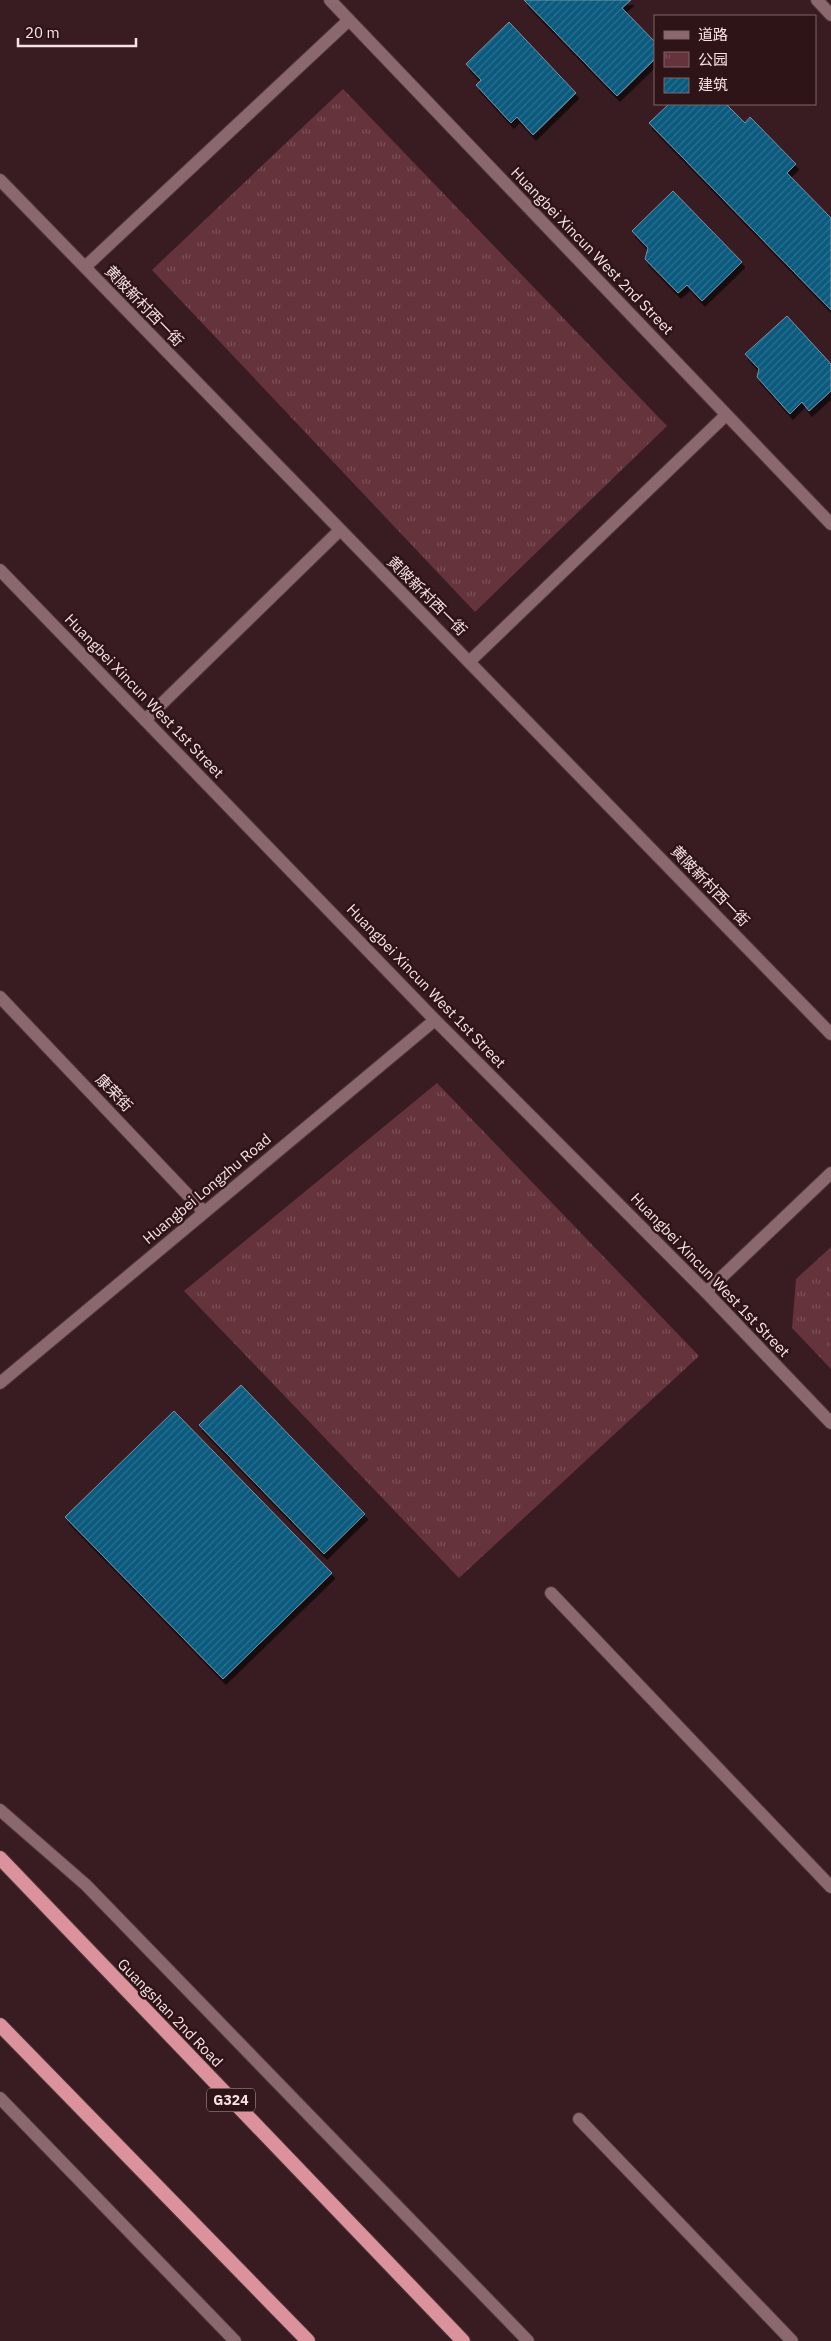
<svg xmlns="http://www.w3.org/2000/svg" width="831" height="2341" viewBox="0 0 831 2341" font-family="'IBM Plex Sans','Noto Sans SC',sans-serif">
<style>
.park{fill:url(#park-tufts)}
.building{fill:url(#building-hatch);stroke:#7594a7;filter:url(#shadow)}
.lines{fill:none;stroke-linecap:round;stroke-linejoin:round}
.minor-casing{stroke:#4e373a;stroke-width:14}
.tertiary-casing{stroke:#4e373a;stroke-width:14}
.trunk-casing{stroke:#4e373a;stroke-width:16}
.minor{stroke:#8b686d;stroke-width:12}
.tertiary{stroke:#8b686d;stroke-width:12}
.trunk{stroke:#db929c;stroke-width:14}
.labels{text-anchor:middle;stroke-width:5;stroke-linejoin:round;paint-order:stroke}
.shield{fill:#2e1317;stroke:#bba5a7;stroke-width:1}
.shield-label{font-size:14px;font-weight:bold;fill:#f7e3e5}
.street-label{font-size:15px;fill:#f7e3e5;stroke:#2e1317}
</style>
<defs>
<pattern id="park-tufts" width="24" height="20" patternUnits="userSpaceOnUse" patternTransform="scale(1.25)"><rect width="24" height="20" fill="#65333c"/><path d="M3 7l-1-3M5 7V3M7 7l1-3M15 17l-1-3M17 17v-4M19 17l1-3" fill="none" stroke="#7c5058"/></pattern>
<pattern id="building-hatch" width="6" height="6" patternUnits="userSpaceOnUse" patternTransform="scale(1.25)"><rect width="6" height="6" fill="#095a7e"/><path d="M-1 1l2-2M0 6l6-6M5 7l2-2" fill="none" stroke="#2e7290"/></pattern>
<filter id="shadow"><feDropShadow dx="3" dy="5.5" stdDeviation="0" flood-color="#0009"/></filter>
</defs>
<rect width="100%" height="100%" fill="#381c21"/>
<g class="park">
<path d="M343 89 667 426 475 612 152 270Z"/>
<path d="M437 1083 699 1356 459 1578 184 1291Z"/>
<path d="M831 1247V1369L792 1328 796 1279Z"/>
</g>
<g class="building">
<path d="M524 0H631L622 8 655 42V59L617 96Z"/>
<path d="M509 22 576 93 533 135 517 117 511 123 476 85 481 80 466 64Z"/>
<path d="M669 104H726L745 123 750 117 796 164 787 173 831 218V310L649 123Z"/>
<path d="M673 191 742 262 702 301 687 285 678 293 645 259 648 248 632 231Z"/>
<path d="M787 316 831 364V391L809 411 802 402 790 414 757 377 759 369 745 354Z"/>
<path d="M241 1385 365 1514 324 1554 199 1425Z"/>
<path d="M174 1411 332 1573 223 1679 65 1517Z"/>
</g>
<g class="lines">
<g class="minor-casing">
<g id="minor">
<path d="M330 0 831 524"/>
<path d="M0 180 831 1034"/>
<path d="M85 267 349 20"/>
<path d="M0 570 435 1020 706 1292 831 1423"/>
<path d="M469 662 726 415"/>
<path d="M145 720 339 531"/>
<path d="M0 997 204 1212"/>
<path d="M706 1292 831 1173"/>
<path d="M0 1383 435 1020"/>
<path d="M551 1593 831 1887"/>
<path d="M579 2119 792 2341"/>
</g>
</g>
<g class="tertiary-casing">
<g id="tertiary">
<path d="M817 0 831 15"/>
<path d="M0 1810 86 1885 528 2341"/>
<path d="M0 2098 235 2341"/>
</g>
</g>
<g class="trunk-casing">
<g id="trunk">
<path d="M0 1858 463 2341"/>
<path d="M0 2025 308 2341"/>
</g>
</g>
<use href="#minor" class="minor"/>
<use href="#tertiary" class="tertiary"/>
<use href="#trunk" class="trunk"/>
</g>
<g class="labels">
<rect class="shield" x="207" y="2088.5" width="48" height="23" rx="4"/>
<g class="shield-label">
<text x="231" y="2105">G324</text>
</g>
<g class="street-label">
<text transform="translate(592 251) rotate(46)" y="5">Huangbei Xincun West 2nd Street</text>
<text transform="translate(144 306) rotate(46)" y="5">黄陂新村西一街</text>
<text transform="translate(427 596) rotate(45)" y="5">黄陂新村西一街</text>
<text transform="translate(144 696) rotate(46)" y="5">Huangbei Xincun West 1st Street</text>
<text transform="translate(710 886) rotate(46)" y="5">黄陂新村西一街</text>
<text transform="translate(426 986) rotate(46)" y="5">Huangbei Xincun West 1st Street</text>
<text transform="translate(114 1093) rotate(46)" y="5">康荣街</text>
<text transform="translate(207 1189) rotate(-40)" y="5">Huangbei Longzhu Road</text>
<text transform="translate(710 1275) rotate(46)" y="5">Huangbei Xincun West 1st Street</text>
<text transform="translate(170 2013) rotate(46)" y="5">Guangshan 2nd Road</text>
</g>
</g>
<rect x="654" y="15" width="162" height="90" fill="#2e1317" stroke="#7e6669"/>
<rect x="664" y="31" width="25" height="8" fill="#8b686d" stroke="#7e6669"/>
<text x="698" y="40" font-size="15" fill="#f7e3e5">道路</text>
<rect x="664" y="52" width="25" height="15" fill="url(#park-tufts)" stroke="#7e6669"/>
<text x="698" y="65" font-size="15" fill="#f7e3e5">公园</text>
<rect x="664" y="78" width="25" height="15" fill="url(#building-hatch)" stroke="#7e6669"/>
<text x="698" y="90" font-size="15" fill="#f7e3e5">建筑</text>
<path d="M18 38v8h118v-8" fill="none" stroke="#f7e3e5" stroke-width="2.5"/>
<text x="25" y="38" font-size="15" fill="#f7e3e5" stroke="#2e1317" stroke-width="4" paint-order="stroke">20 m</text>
</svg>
